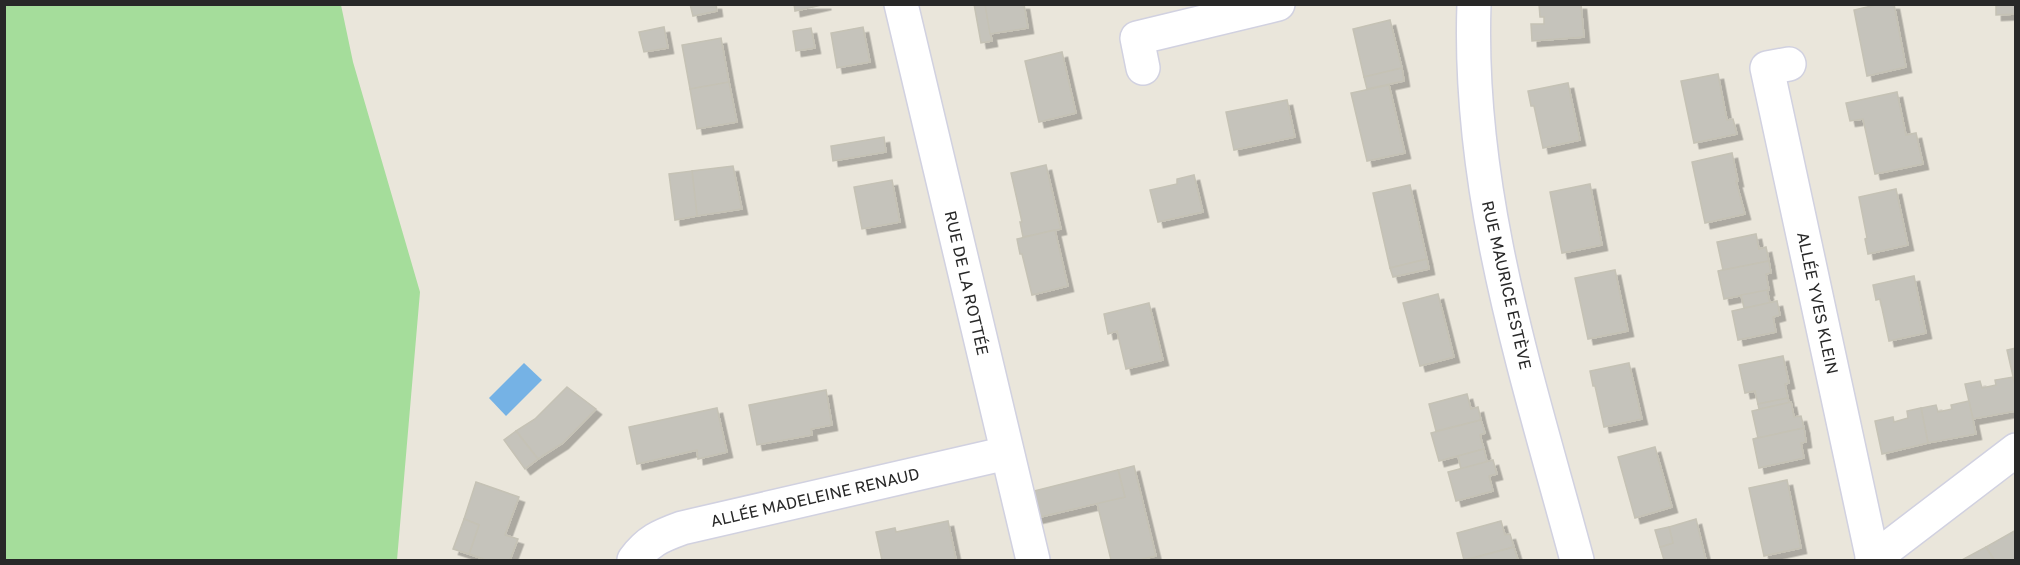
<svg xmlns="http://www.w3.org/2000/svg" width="2020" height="565" viewBox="0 0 2020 565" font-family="'Golos Text',sans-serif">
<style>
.green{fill:#a5dd9b}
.water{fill:#75b2e5}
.building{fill:#c5c3bb;stroke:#c5c2b5;stroke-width:1.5;filter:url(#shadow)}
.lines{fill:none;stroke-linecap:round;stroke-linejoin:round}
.street-casing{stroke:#d1d1e0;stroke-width:36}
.street{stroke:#fff;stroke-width:33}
.labels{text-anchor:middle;stroke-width:4.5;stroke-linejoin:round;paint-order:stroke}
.street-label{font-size:16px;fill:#282828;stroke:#fff}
</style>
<defs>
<filter id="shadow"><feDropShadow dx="5.5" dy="5.5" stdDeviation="0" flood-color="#0004"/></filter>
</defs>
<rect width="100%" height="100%" fill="#eae6db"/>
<path class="green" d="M4 5H341L353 62 420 292 397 560H5Z"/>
<path class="water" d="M524 363 542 380 506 416 489 398Z"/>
<g class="building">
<path d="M690 4H716L717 11 693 16Z"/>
<path d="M794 4H826L795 11Z"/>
<path d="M974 4H985L992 41 981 43Z"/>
<path d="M985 4H1024L1028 28 990 34Z"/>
<path d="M1539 4H1581L1584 37 1532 41 1531 24H1544V17H1540Z"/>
<path d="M1880 4H1894L1906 67 1867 76 1854 10Z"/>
<path d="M1996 4H2016V14L1996 15Z"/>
<path d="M1390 20 1402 68 1364 77 1353 29Z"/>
<path d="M664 27 668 48 644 52 639 32Z"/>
<path d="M863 27 870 62 837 68 831 33Z"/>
<path d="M811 28 815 48 796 51 793 31Z"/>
<path d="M721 38 729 82 690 89 682 45Z"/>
<path d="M1062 52 1076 113 1039 122 1025 61Z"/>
<path d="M1402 68 1404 81 1367 89 1364 77Z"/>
<path d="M1718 74 1727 120 1733 119 1737 134 1694 143 1681 81Z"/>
<path d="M729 82 737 122 697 129 690 89Z"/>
<path d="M1568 83 1580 140 1543 148 1534 106H1531L1528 91Z"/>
<path d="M1389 85 1405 153 1367 161 1351 93Z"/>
<path d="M1897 92 1906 135 1916 133 1923 164 1875 174 1863 119 1850 121 1846 103Z"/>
<path d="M1287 100 1295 137 1234 150 1226 112Z"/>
<path d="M884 137 886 152 833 161 831 146Z"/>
<path d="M1732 153 1738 181H1736L1745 214 1705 223 1692 162Z"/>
<path d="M1046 165 1061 229 1023 237 1020 222H1022L1011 173Z"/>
<path d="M733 166 742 209 697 216 692 171Z"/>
<path d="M692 171 697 216 675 220 669 174Z"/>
<path d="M1194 175 1203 212 1158 222 1150 190 1177 184V179Z"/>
<path d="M892 180 900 222 862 229 854 187Z"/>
<path d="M1590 184 1602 245 1562 253 1550 192Z"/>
<path d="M1410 185 1427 259 1390 268 1373 193Z"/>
<path d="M1896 189 1908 245 1868 254 1865 239 1867 238 1859 197Z"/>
<path d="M1055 230 1068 286 1032 295 1022 254H1020L1017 239Z"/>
<path d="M1756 234 1759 249 1766 247 1769 261 1718 271 1723 270 1717 242Z"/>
<path d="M1427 259 1429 269 1393 277 1390 268Z"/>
<path d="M1769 261 1771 273 1766 274 1769 290 1724 299 1718 271Z"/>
<path d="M1615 270 1628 331 1588 339 1575 278Z"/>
<path d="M1914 276 1926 333 1889 341 1880 299 1876 300 1873 285Z"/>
<path d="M1767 290 1770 303 1744 308 1741 295Z"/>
<path d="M1438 294 1454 357 1420 366 1403 303Z"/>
<path d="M1777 301 1780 315 1773 317 1776 332 1738 340 1732 311Z"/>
<path d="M1149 303 1163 360 1126 369 1117 331 1108 334 1104 314Z"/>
<path d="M2016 348V385H2015L2007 350Z"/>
<path d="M1783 356 1789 383 1785 384 1788 398 1758 404 1755 391 1745 393 1739 365Z"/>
<path d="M1629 363 1642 419 1604 427 1595 386H1593L1590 371Z"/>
<path d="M2013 377 2016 389V411L1973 419 1965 384 1980 381 1982 388 1996 385 1995 380Z"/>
<path d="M567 387 596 409 563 443 538 459 516 431 535 419Z"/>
<path d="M826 390 832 425 811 429 812 435 757 445 749 405Z"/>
<path d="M1467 394 1471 409 1478 407 1481 420 1436 431 1429 404Z"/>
<path d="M1788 398 1789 403 1759 409 1758 404Z"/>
<path d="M1969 401 1976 434 1928 443 1921 408 1936 405 1938 412 1952 409 1951 405Z"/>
<path d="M1791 402 1794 417 1801 416 1804 428 1753 439 1758 438 1752 411Z"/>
<path d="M717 408 727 452 698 459 697 450 637 464 629 427Z"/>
<path d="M1921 408 1928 443 1882 454 1875 421 1893 417 1894 422 1908 418 1907 411Z"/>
<path d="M1481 420 1485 433 1480 435 1484 449 1439 461 1431 433Z"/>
<path d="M1804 428 1806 442 1801 443 1804 458 1759 468 1753 439Z"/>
<path d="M516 431 538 459 525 469 504 440Z"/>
<path d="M1655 447 1672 507 1635 518 1618 457Z"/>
<path d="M1484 449 1487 462 1461 469 1458 456Z"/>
<path d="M1493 460 1497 474 1489 476 1493 491 1456 501 1448 472Z"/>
<path d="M1134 466 1156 556 1138 560H1111L1097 503 1125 497 1118 470Z"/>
<path d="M1118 470 1125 497 1036 518 1030 492Z"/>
<path d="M1787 480 1801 548 1764 556 1749 488Z"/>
<path d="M476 482 519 497 505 535 518 539 510 560H486L469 554 479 525 464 519Z"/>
<path d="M464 519 479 525 469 554 453 549Z"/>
<path d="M1696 519 1706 560H1664L1660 547 1673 543 1669 527Z"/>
<path d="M948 521 956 559 948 560H882L876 532 895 528 896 532Z"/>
<path d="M1501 521 1505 535 1510 534 1514 547 1464 560 1457 533Z"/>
<path d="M1669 527 1673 543 1660 547 1655 530Z"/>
<path d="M2016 530V560H1994L1986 547Z"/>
<path d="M1514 547 1518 560H1469L1474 558Z"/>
<path d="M1986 547 1994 560H1962Z"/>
</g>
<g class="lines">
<g class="street-casing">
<g id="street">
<path d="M901 4 1033 560"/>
<path d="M1474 4C1467 196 1528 378 1577 560"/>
<path d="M1789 64 1767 68 1873 560"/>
<path d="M1143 68 1137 38 1278 4"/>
<path d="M634 560C648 541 660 536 682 528L1007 453"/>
<path d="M1872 560 2016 450"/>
</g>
</g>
<use href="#street" class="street"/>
</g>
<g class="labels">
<g class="street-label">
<text transform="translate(967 283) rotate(77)" y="6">RUE DE LA ROTTÉE</text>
<text transform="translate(1507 285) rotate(77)" y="6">RUE MAURICE ESTÈVE</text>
<text transform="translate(1818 303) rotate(78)" y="6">ALLÉE YVES KLEIN</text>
<text transform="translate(815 497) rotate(-13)" y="6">ALLÉE MADELEINE RENAUD</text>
</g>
</g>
<rect width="2020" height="565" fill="none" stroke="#282828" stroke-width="12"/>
</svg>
